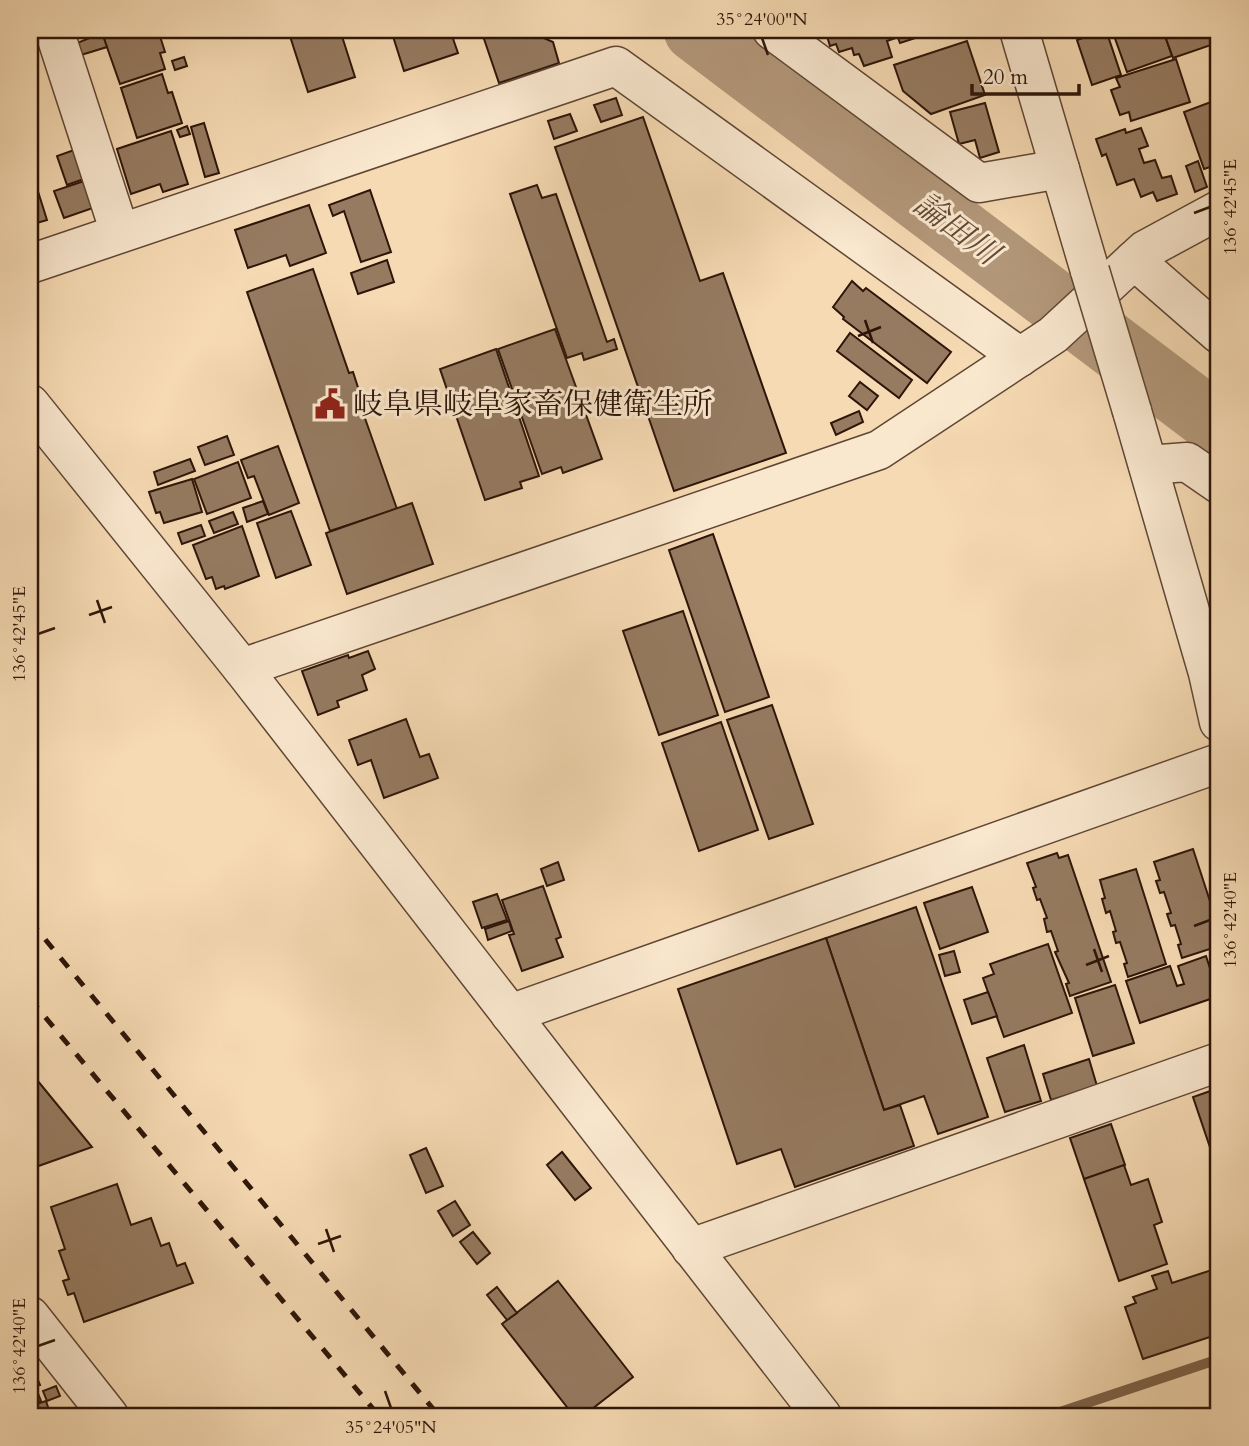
<svg xmlns="http://www.w3.org/2000/svg" width="1249" height="1446" viewBox="0 0 1249 1446" font-family="Cardo,'Noto Serif JP',serif">
<style>
.lines{fill:none;stroke-linecap:round;stroke-linejoin:round}
.stream{stroke:#7d634c;stroke-width:10}
.river{stroke:#b29779;stroke-width:63}
.building{fill:#967b61;stroke:#2d1509;stroke-width:2}
.minor-casing{stroke:#5f4634;stroke-width:41}
.minor{stroke:#f9e7ce;stroke-width:38}
.rail{stroke:#2d1509;stroke-width:5;stroke-dasharray:12 12;stroke-linecap:butt}
.minor-bridge-casing{stroke:#5f4634;stroke-width:41;stroke-linecap:butt}
.minor-bridge{stroke:#f9e7ce;stroke-width:38}
.ticks{fill:none;stroke:#2d1509;stroke-width:2.5}
.labels{text-anchor:middle;stroke-width:6;stroke-linejoin:round;paint-order:stroke}
.poi-label{font-size:30px;fill:#2d1509;stroke:#f9e7ce;text-anchor:start}
.water-label{font-size:32px;font-style:italic;fill:#624936;stroke:#f9e7ce}
.neatline{fill:none;stroke:#2d1509;stroke-width:2.5}
.ticks-label{font-size:18px;text-anchor:middle;fill:#2d1509}
</style>
<rect width="100%" height="100%" fill="#f6dab3"/>
<filter id="stains"><feTurbulence type="fractalNoise" baseFrequency=".00286" numOctaves="4"/><feColorMatrix values="0 0 0 0 .2 0 0 0 0 .09 0 0 0 0 .02 0 0 0 .5 -.17"/></filter>
<radialGradient id="worn" r=".72"><stop offset=".6" stop-color="#630" stop-opacity="0"/><stop offset="1" stop-color="#630" stop-opacity=".3"/></radialGradient>
<g class="lines">
<path class="stream" d="M1048 1416 1219 1359"/>
<path class="river" d="M695 30 1219 426"/>
</g>
<g class="building">
<path d="M113 30H158L165 52 160 53 165 69 120 84 102 33Z"/>
<path d="M288 30H340L355 77 308 92Z"/>
<path d="M391 30H450L458 53 404 71Z"/>
<path d="M481 30H525L527 38 537 35 553 42 559 63 499 83Z"/>
<path d="M825 30H893L896 38 887 41 892 57 864 66 859 54 854 55 852 48 839 52 836 44 830 46Z"/>
<path d="M895 30H940L900 43Z"/>
<path d="M1106 30 1121 75 1092 85 1077 40Z"/>
<path d="M1112 30H1163L1172 56 1127 72Z"/>
<path d="M1173 30H1209L1214 44 1173 58 1164 33Z"/>
<path d="M102 33 107 47 81 55 77 43Z"/>
<path d="M967 41 985 95 931 114 903 91 894 65Z"/>
<path d="M184 57 187 66 175 70 172 61Z"/>
<path d="M1176 59 1190 102 1131 121 1129 112 1120 115 1111 90 1120 87 1116 78Z"/>
<path d="M162 74 168 93 172 92 182 123 137 138 121 88Z"/>
<path d="M616 98 622 115 601 122 594 105Z"/>
<path d="M1219 99V164L1204 169 1184 112Z"/>
<path d="M985 103 999 152 980 158 975 140 959 144 950 112Z"/>
<path d="M570 114 577 131 554 139 548 121Z"/>
<path d="M643 117 700 281 723 273 786 453 674 491 555 147Z"/>
<path d="M204 123 219 173 205 177 191 127Z"/>
<path d="M187 126 190 134 180 137 177 130Z"/>
<path d="M1141 128 1148 146 1139 149 1144 163 1155 160 1162 178 1171 176 1177 194 1157 201 1153 192 1141 197 1134 179 1117 185 1106 154 1102 156 1096 139 1125 129 1126 133Z"/>
<path d="M171 131 188 184 163 192 160 184 131 194 117 149Z"/>
<path d="M74 150 84 179 67 185 57 156Z"/>
<path d="M1198 161 1207 187 1195 192 1186 166Z"/>
<path d="M30 166 47 220 30 225Z"/>
<path d="M84 181 93 208 64 218 54 191Z"/>
<path d="M537 185 542 198 556 194 607 342 614 339 617 349 584 360 582 353 567 358 510 194Z"/>
<path d="M370 190 391 252 361 262 344 211 333 216 329 205Z"/>
<path d="M309 205 326 253 290 266 286 255 248 268 235 230Z"/>
<path d="M387 260 394 282 358 294 351 273Z"/>
<path d="M313 269 349 373 353 372 364 406 361 407 397 509 330 531 247 292Z"/>
<path d="M852 281 863 291 866 288 951 352 927 383 843 319 844 317 833 307Z"/>
<path d="M555 329 602 459 563 473 561 467 542 474 498 349Z"/>
<path d="M850 333 912 380 899 398 837 351Z"/>
<path d="M496 349 539 476 520 482 522 488 485 500 440 369Z"/>
<path d="M860 382 878 396 867 410 849 396Z"/>
<path d="M859 411 863 422 836 435 831 423Z"/>
<path d="M227 436 234 455 205 465 198 447Z"/>
<path d="M278 446 299 503 269 515 254 476 248 478 241 460Z"/>
<path d="M190 459 195 471 158 485 154 472Z"/>
<path d="M238 462 251 498 207 514 194 479Z"/>
<path d="M192 479 202 512 164 523 160 512 156 513 149 492Z"/>
<path d="M263 501 268 514 247 522 243 508Z"/>
<path d="M412 503 433 564 347 594 326 533Z"/>
<path d="M291 511 311 565 276 578 257 523Z"/>
<path d="M233 512 238 524 214 533 209 521Z"/>
<path d="M201 525 205 536 182 544 178 533Z"/>
<path d="M242 526 259 576 225 589 224 586 216 589 212 577 206 579 193 545Z"/>
<path d="M713 534 769 697 725 712 669 550Z"/>
<path d="M683 611 718 715 659 735 623 631Z"/>
<path d="M368 651 375 669 362 675 367 690 337 701 339 707 318 715 302 671 348 655 349 658Z"/>
<path d="M772 705 813 824 769 839 727 720Z"/>
<path d="M406 719 420 757 429 754 438 778 384 798 371 760 358 765 349 740Z"/>
<path d="M721 722 758 830 699 851 662 743Z"/>
<path d="M1193 849 1219 929V946L1182 958 1178 945 1181 944 1175 925 1171 926 1167 914 1171 913 1164 892 1160 893 1156 881 1160 880 1154 862Z"/>
<path d="M1057 853 1059 858 1068 855 1111 982 1070 996 1066 984 1069 983 1055 952 1058 951 1051 931 1047 932 1044 919 1047 918 1040 899 1037 900 1033 888 1036 887 1027 863Z"/>
<path d="M558 862 564 880 547 886 541 869Z"/>
<path d="M1136 869 1166 964 1128 977 1124 964 1127 963 1120 942 1116 943 1113 932 1116 931 1110 911 1106 913 1102 899 1105 898 1100 880Z"/>
<path d="M543 886 561 937 556 939 563 957 522 971 509 935 514 934 502 900Z"/>
<path d="M972 887 988 932 940 949 924 903Z"/>
<path d="M497 894 507 920 482 928 473 902Z"/>
<path d="M916 907 988 1117 938 1134 924 1096 884 1110 826 938Z"/>
<path d="M509 921 512 931 488 940 485 929Z"/>
<path d="M826 938 884 1110 900 1105 914 1146 795 1187 781 1149 737 1164 678 989Z"/>
<path d="M1048 944 1072 1013 1004 1037 983 978 994 974 990 964Z"/>
<path d="M954 951 960 972 945 976 939 955Z"/>
<path d="M1206 956 1219 996 1140 1023 1126 981 1170 966 1177 986 1184 984 1178 966Z"/>
<path d="M1115 985 1134 1043 1093 1056 1075 998Z"/>
<path d="M988 992 997 1016 972 1024 964 1000Z"/>
<path d="M1024 1045 1041 1101 1005 1112 987 1058Z"/>
<path d="M1089 1059 1097 1086 1051 1100 1043 1074Z"/>
<path d="M37 1080 92 1147 30 1169V1083Z"/>
<path d="M1219 1088V1174L1193 1097Z"/>
<path d="M1111 1124 1125 1165 1084 1179 1070 1138Z"/>
<path d="M426 1148 443 1186 426 1193 410 1155Z"/>
<path d="M562 1152 591 1188 575 1200 547 1165Z"/>
<path d="M1124 1165 1131 1185 1148 1179 1162 1222 1154 1225 1167 1264 1119 1281 1084 1179Z"/>
<path d="M117 1184 131 1225 151 1218 161 1246 169 1243 177 1266 185 1263 193 1283 84 1322 74 1293 68 1295 63 1281 69 1279 59 1251 65 1249 51 1207Z"/>
<path d="M455 1201 470 1225 453 1236 438 1211Z"/>
<path d="M473 1232 490 1253 477 1264 460 1242Z"/>
<path d="M1218 1268 1219 1334 1143 1359 1125 1307 1136 1303 1133 1297 1157 1289 1152 1276 1168 1271 1172 1283Z"/>
<path d="M558 1281 633 1377 583 1416H574L502 1324Z"/>
<path d="M497 1287 517 1313 507 1320 487 1295Z"/>
<path d="M32 1365 40 1385 35 1386 41 1401 30 1405V1366Z"/>
<path d="M56 1386 60 1396 47 1401 43 1391Z"/>
<path d="M46 1401 50 1413 59 1410 61 1416H30V1406Z"/>
</g>
<g class="lines">
<g class="minor-casing">
<g id="minor">
<path d="M54 30 120 233"/>
<path d="M772 30 979 183 1060 169"/>
<path d="M1019 30 1090 271"/>
<path d="M1134 260 1219 334"/>
<path d="M30 264 616 66 1020 357"/>
<path d="M30 404 242 668 822 1416"/>
<path d="M1132 411 1208 673 1219 722"/>
<path d="M1148 465 1187 462 1219 484"/>
<path d="M242 668 879 450 1053 335 1145 250 1219 210"/>
<path d="M510 1014 1219 763"/>
<path d="M691 1248 1219 1062"/>
<path d="M30 1316 109 1416"/>
</g>
</g>
<use href="#minor" class="minor"/>
<g class="rail">
<path d="M30 921 439 1416"/>
<path d="M30 999 379 1416"/>
</g>
<g class="minor-bridge-casing">
<path id="minor-bridge" d="M1090 271 1132 411"/>
</g>
<use href="#minor-bridge" class="minor-bridge"/>
</g>
<path class="ticks" d="M762 38 768 55M1194 213 1210 207M865 320 873 343M858 336 881 327M97 600 105 623M89 615 112 607M38 634 55 628M1194 926 1210 920M1094 949 1102 972M1086 965 1109 956M326 1229 334 1252M318 1244 341 1236M38 1346 55 1340M385 1391 391 1408"/>
<defs>
<g id="civic-bare" transform="scale(2.415)"><path d="M-.6-6.5H3V-4.5H.6V-3L4-1V1h2V6H-6V1h2V-1L-.6-3ZM-1.2 2.5V6h2.4V2.5Z" fill="#8f2418" stroke="#f9e7ce" stroke-width="2.5" paint-order="stroke"/></g>
</defs>
<g fill-rule="evenodd">
<use href="#civic-bare" x="330" y="404"/>
</g>
<g class="labels">
<g class="poi-label">
<text x="353" y="414">岐阜県岐阜家畜保健衛生所</text>
</g>
<g class="water-label">
<text transform="translate(957 228) rotate(37)" y="11">論田川</text>
</g>
</g>
<rect width="1249" height="1446" fill="none" stroke="#f6dab3" stroke-width="77"/>
<path d="M972 84v10h107v-10" fill="none" stroke="#2d1509" stroke-width="3.5"/>
<text x="983" y="84" font-size="21" fill="#2d1509" stroke="#f9e7ce" stroke-width="5" paint-order="stroke">20 m</text>
<rect x="38" y="38" width="1172" height="1370" class="neatline"/>
<g class="ticks-label">
<text x="762" y="25">35°24'00"N</text>
<text transform="translate(1230 207) rotate(-90)" y="6">136°42'45"E</text>
<text transform="translate(19 634) rotate(-90)" y="6">136°42'45"E</text>
<text transform="translate(1230 920) rotate(-90)" y="6">136°42'40"E</text>
<text transform="translate(19 1346) rotate(-90)" y="6">136°42'40"E</text>
<text x="391" y="1433">35°24'05"N</text>
</g>
<rect width="100%" height="100%" filter="url(#stains)"/>
<rect width="100%" height="100%" fill="url(#worn)"/>
</svg>
